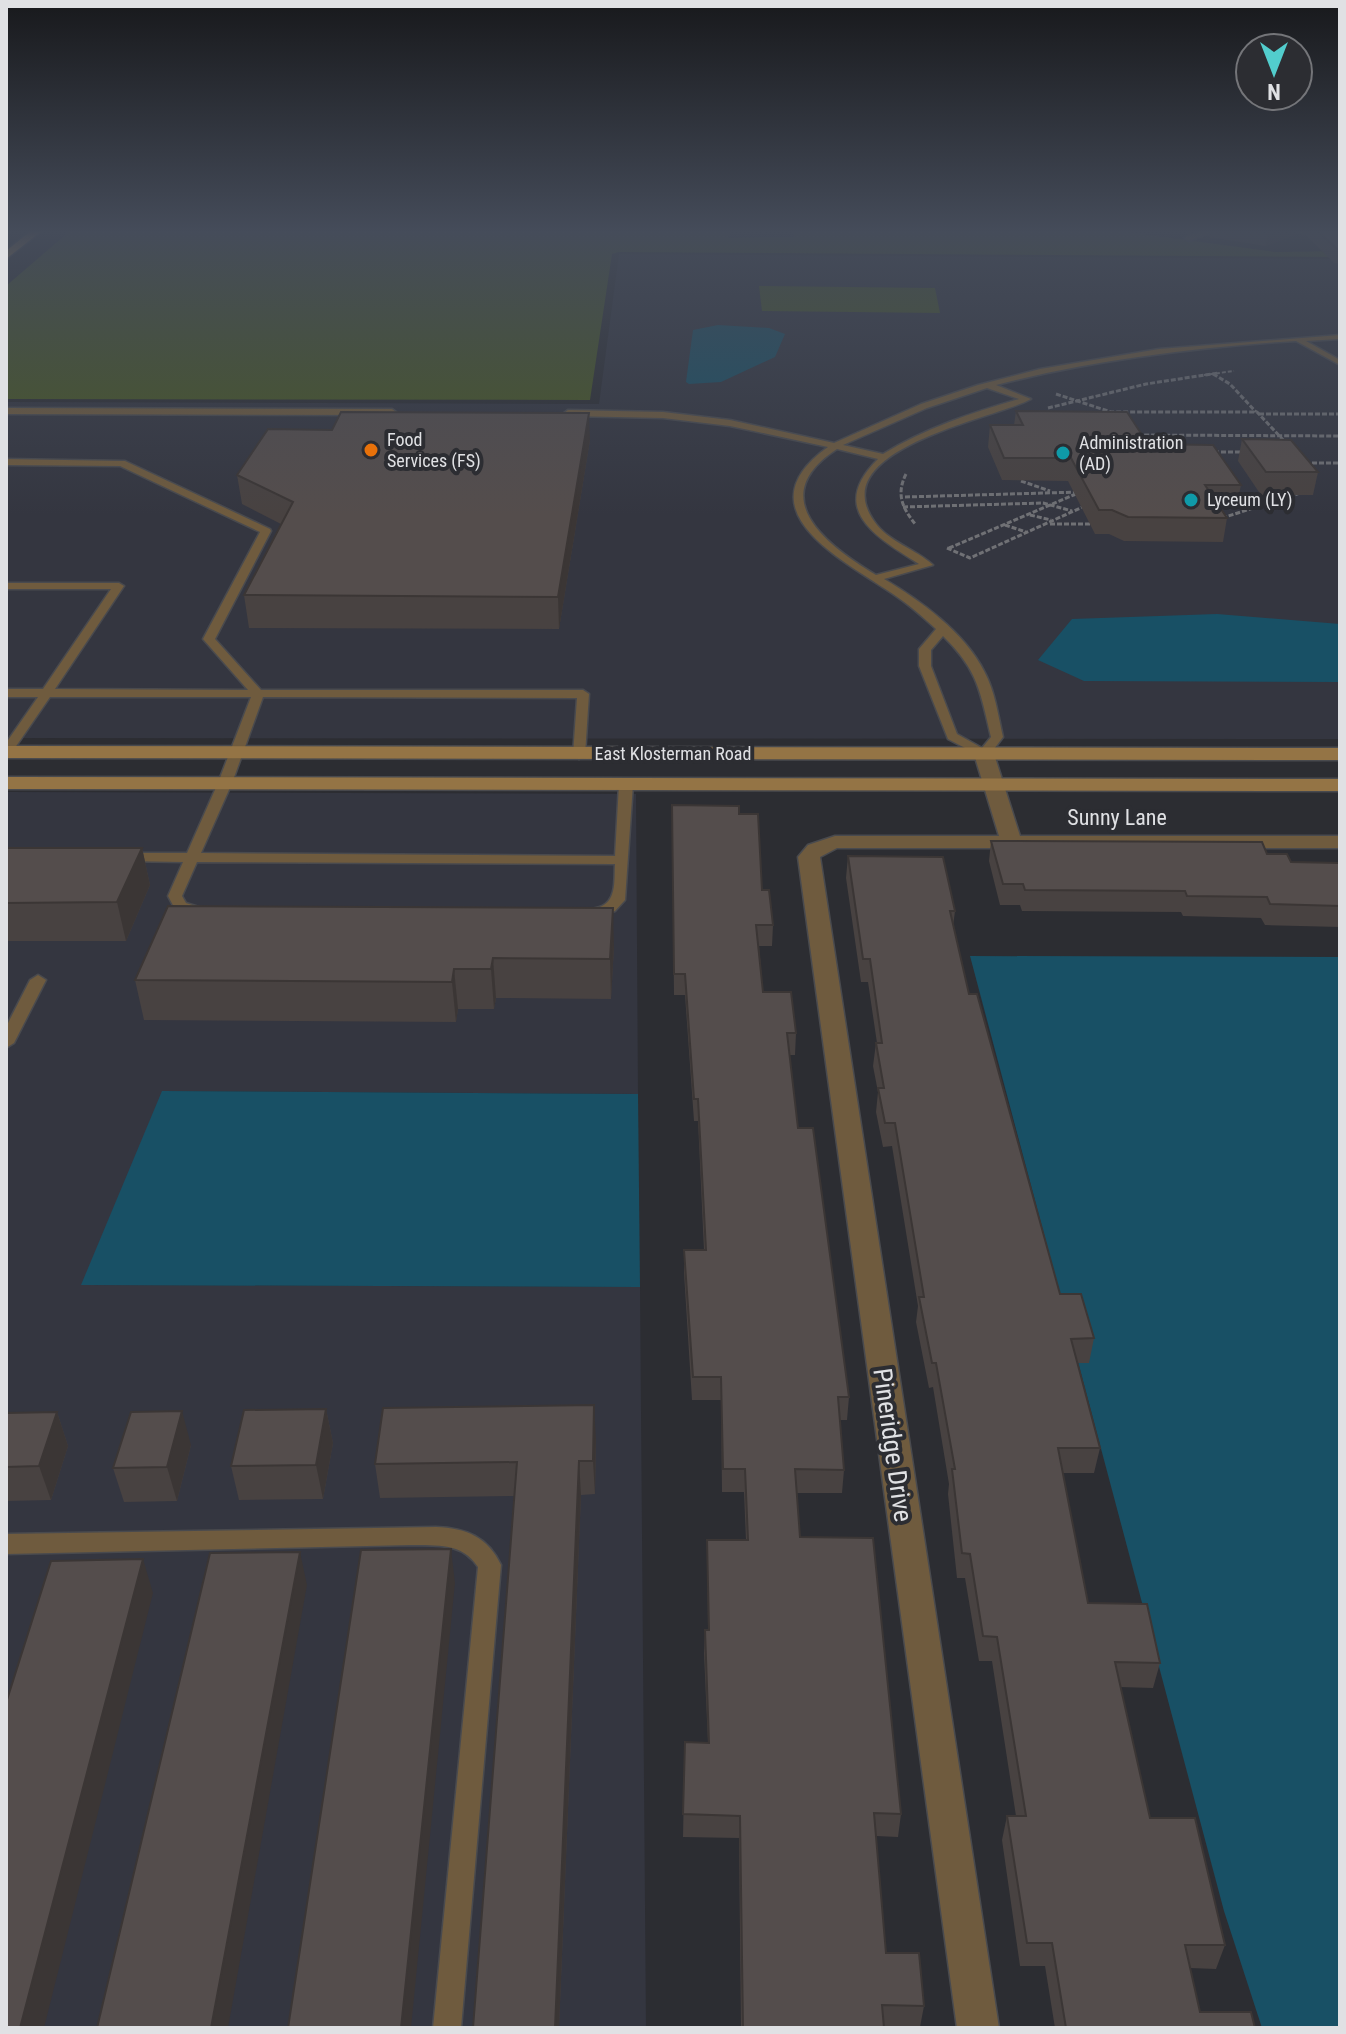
<svg xmlns="http://www.w3.org/2000/svg" width="1346" height="2034" viewBox="0 0 1346 2034" font-family="'Roboto Condensed',sans-serif">
<style>
.built{fill:#343640}
.green{fill:#485722}
.water{fill:#185065}
.lines{fill:none;stroke-linecap:round;stroke-linejoin:round}
.lane-casing{stroke:#494a4e;stroke-width:3}
.street-casing{stroke:#494a4e;stroke-width:3}
.secondary-casing{stroke:#494a4e;stroke-width:3}
.highway-casing{stroke:#494a4e;stroke-width:3}
.path-far1{stroke:#707175;stroke-width:2;stroke-dasharray:4 2;stroke-linecap:butt}
.path{stroke:#707175;stroke-width:3;stroke-dasharray:5 2;stroke-linecap:butt}
.lane{fill:#6f5b3e;fill-rule:evenodd}
.street{fill:#6f5b3e;fill-rule:evenodd}
.secondary{fill:#947445;fill-rule:evenodd}
.highway{fill:#ca984c;fill-rule:evenodd}
.wall{fill:#484241}
.shaded-wall{fill:#3b3635}
.building{fill:#544d4c;stroke:#3b3635;stroke-width:2}
.food-dot{fill:#e8710a;stroke:#2c2d32;stroke-width:3}
.culture-dot{fill:#0f9aa8;stroke:#2c2d32;stroke-width:3}
.labels{text-anchor:middle;stroke-width:8;stroke-linejoin:round;paint-order:stroke}
.far-poi-label{font-size:18px;fill:#e0e1e4;stroke:#2c2d32;text-anchor:start}
.far-street-label{font-size:18px;fill:#e0e1e4;stroke:#2c2d32}
.street-label{font-size:22px;fill:#e0e1e4;stroke:#2c2d32}
.near-street-label{font-size:26px;fill:#e0e1e4;stroke:#2c2d32}
</style>
<rect width="100%" height="100%" fill="#2c2d32"/>
<g class="built">
<path d="M619 254 1340 259V739L6 738V402L599 404Z"/>
<path d="M6 792 636 794 638 1094 163 1091 82 1285 640 1287 646 2028H6Z"/>
</g>
<g class="green">
<path d="M71 230H731L728 238 794 237V230H1112L1275 252 1340 251V257L619 252 612 254 590 400 6 399V286Z"/>
<path d="M759 286 935 288 940 313 762 311Z"/>
</g>
<g class="water">
<path d="M718 325 769 328 785 334 775 357 721 382 689 384 686 382 693 330Z"/>
<path d="M1217 614 1340 624V682L1084 681 1038 660 1072 619Z"/>
<path d="M970 956 1340 957V2028H1262L1224 1911Z"/>
<path d="M162 1091 638 1094 640 1287 81 1285Z"/>
</g>
<g class="lines">
<g class="lane-casing">
<g id="lane">
<path d="M1340 335V339L1306 341 1340 360V365L1296 341 1280 342C1184 349 1090 361 996 385L1031 399C995 419 823 448 874 521 888 542 916 549 933 565L884 579C920 600 965 633 984 671 995 691 998 715 1003 737L988 757 984 758 948 739 919 666V649L936 629C923 617 908 604 893 594 843 560 740 510 828 447L730 426 663 418 568 416 564 413 568 410 663 412 730 420 834 443 921 404 978 385 1040 369 1159 349ZM987 388 1019 399C971 413 926 428 883 454L843 445 927 408ZM837 449 878 459C827 509 876 537 919 564L876 575C827 546 763 497 837 449ZM943 636C978 670 980 691 991 737L982 748 957 734 931 666V650Z"/>
<path d="M6 408 392 409 396 412 392 415 6 414Z"/>
<path d="M6 459 125 461 270 529 271 531 215 639 261 690H583L589 694 585 755 579 759 573 755 577 698 263 697 232 783 201 853 615 856 619 784 626 780 633 784 625 900 615 911 592 917 585 913C590 908 596 909 602 906 617 899 614 878 615 864L197 862 182 896 186 903 205 909 207 912 200 916 175 909 168 896 183 862 124 861 117 857 124 853H187L218 783 251 697H50L10 755 6 756V743L38 697H6V689H43L111 589H6V583H119L124 586 55 689 248 690 203 639 260 532 120 466 6 465Z"/>
<path d="M38 975 46 980 14 1043 6 1048V1027L30 980Z"/>
<path d="M436 1527C466 1528 488 1537 501 1565L461 2028H433L478 1567C462 1542 437 1546 411 1545L6 1554V1534Z"/>
</g>
</g>
<g class="street-casing">
<g id="street">
<path d="M1203 230H1217L1189 241 1184 238Z"/>
<path d="M1296 230 1340 233V239L1301 233Z"/>
<path d="M984 748 994 754 1020 836H1340V848H837L820 857 999 2028H957L798 857 808 845 835 836H999L974 754Z"/>
</g>
</g>
<g class="secondary-casing">
<g id="secondary">
<path d="M6 746 1340 748V760L6 758Z"/>
<path d="M6 777 1340 779V791L6 789Z"/>
</g>
</g>
<g class="highway-casing">
<g id="highway">
<path d="M6 230H13L6 234Z"/>
<path d="M32 230H43L6 259V251Z"/>
</g>
</g>
<path class="path-far1" d="M1204 375 1234 371"/>
<g class="path">
<path d="M1213 374 1230 384 1256 412"/>
<path d="M1056 394 1111 412H1257L1286 443"/>
<path d="M1048 408 1146 384 1218 373"/>
<path d="M1259 414H1340"/>
<path d="M1142 437 1140 435 1340 436"/>
<path d="M1214 452H1244"/>
<path d="M1305 463H1340"/>
<path d="M906 474C896 494 902 508 916 525"/>
<path d="M1021 481 1050 491"/>
<path d="M905 497 1080 492"/>
<path d="M903 507 1043 503 1072 511"/>
<path d="M1030 515 1051 520"/>
<path d="M1222 518 1300 493"/>
<path d="M1050 524H1091"/>
<path d="M1005 525 1026 532"/>
<path d="M947 548 970 558 1087 505"/>
<path d="M949 548 1076 494"/>
</g>
<use href="#lane" class="lane"/>
<use href="#street" class="street"/>
<use href="#secondary" class="secondary"/>
<use href="#highway" class="highway"/>
</g>
<g class="wall">
<path d="M1172 230H1196L1188 233Z"/>
<path d="M1210 230H1297L1296 234 1266 246 1209 237Z"/>
<path d="M1309 230H1340V264L1334 263 1308 237Z"/>
<path d="M1016 411 1148 444 1241 485 1236 508H1220L1227 518 1223 542 1124 541 1109 534H1095L1068 481 1002 480 988 447 990 425H1014Z"/>
<path d="M332 430 590 440 559 629 249 628 244 595 281 524 242 504 237 475Z"/>
<path d="M1242 439 1318 472 1313 495H1261L1238 461Z"/>
<path d="M672 805 739 814 773 925 772 946H759L763 992 796 1033 795 1055H789L798 1128 849 1397 847 1420H840L844 1470 842 1493H797L800 1537 901 1814 898 1837 876 1836 886 1953 924 2006 920 2027 741 2028 739 1838 683 1837 685 1742 708 1743 704 1653 705 1630H708L707 1540H746L744 1492H722L721 1400H692L684 1273V1250H704L698 1121H694L685 995H674Z"/>
<path d="M991 841 1267 854 1291 862 1340 863V927L1265 925 1261 918 1183 916 1181 912 1022 911 1020 905H1000L989 861Z"/>
<path d="M6 848H142L150 885 126 941H6Z"/>
<path d="M848 856 955 911 953 927 969 994 1060 1294 1094 1338 1089 1363H1078L1100 1448 1094 1473H1063L1088 1603 1160 1663 1153 1688 1120 1687 1150 1818 1225 1945 1216 1969 1190 1968 1200 2012 1255 2028H1055L1045 1966H1020L1002 1840 1007 1816H1016L992 1661H979L965 1578H957L948 1494 949 1484 933 1387 929 1388 916 1322 918 1306 892 1146 883 1147 876 1112 878 1092 873 1066 876 1043H877L868 982H861L846 878Z"/>
<path d="M614 947 611 999 496 998 494 1009H458L456 1022 144 1020 135 980Z"/>
<path d="M326 1409 333 1443 323 1499 239 1500 231 1466Z"/>
<path d="M57 1412 68 1446 51 1500 6 1501V1413Z"/>
<path d="M596 1439 595 1494 581 1495 559 2028H473L514 1496 380 1498 375 1464Z"/>
<path d="M191 1445 177 1501 124 1502 113 1468Z"/>
</g>
<g class="shaded-wall">
<path d="M1275 230H1297L1296 234 1266 246 1268 232Z"/>
<path d="M589 413 590 440 559 629 558 597Z"/>
<path d="M142 848 150 885 126 941 117 902Z"/>
<path d="M613 908 614 947 611 999 610 959Z"/>
<path d="M493 958 496 998 494 1009 491 969Z"/>
<path d="M454 969 458 1009 456 1022 452 982Z"/>
<path d="M594 1405 596 1439 595 1494 593 1461Z"/>
<path d="M326 1409 333 1443 323 1499 316 1465Z"/>
<path d="M182 1411 191 1445 177 1501 167 1467Z"/>
<path d="M57 1412 68 1446 51 1500 39 1466Z"/>
<path d="M579 1461 581 1495 559 2028H555Z"/>
<path d="M451 1549 455 1583 411 2028H401Z"/>
<path d="M300 1552 307 1585 228 2028H211Z"/>
<path d="M143 1559 153 1593 44 2028H20Z"/>
</g>
<g class="building">
<path d="M1253 230H1275L1268 232Z"/>
<path d="M1317 230H1340V249H1337Z"/>
<path d="M1016 411 1127 412 1148 444 1213 445 1241 485H1205L1227 518 1128 517 1112 510H1099L1071 458H1004L990 425H1023Z"/>
<path d="M341 412 589 413 558 597 244 595 293 502 237 475 268 429 332 430Z"/>
<path d="M1242 439 1291 440 1318 472H1266Z"/>
<path d="M672 805 739 806V814H758L762 890H769L773 925H756L763 992H791L796 1033H787L798 1128H813L849 1397H838L844 1470 795 1469 800 1537 873 1538 901 1814 874 1813 886 1953H919L924 2006 882 2005 884 2028H743L740 1816 683 1814 685 1742 709 1743 705 1630H709L707 1540H748L745 1469H723L721 1377H693L684 1250H706L698 1099H694L685 974H674Z"/>
<path d="M991 841 1262 842 1267 854H1287L1291 862 1340 863V906L1270 904 1267 897 1187 896 1185 891 1025 890 1023 884H1003Z"/>
<path d="M6 848H142L117 902 6 903Z"/>
<path d="M848 856 943 857 955 911H950L969 994H977L1060 1294H1081L1094 1338 1071 1339 1100 1448H1058L1088 1603 1147 1604 1160 1663 1115 1662 1150 1818H1195L1225 1945H1185L1200 2012H1251L1255 2028H1066L1052 1943H1027L1007 1816H1026L997 1637 983 1636 970 1554 962 1553 952 1469H955L936 1363H932L919 1297H924L895 1123H885L878 1088H884L876 1043H882L870 959H863Z"/>
<path d="M168 906 613 908 610 959 493 958 491 969H454L452 982 135 980Z"/>
<path d="M594 1405 593 1461H579L555 2028H473L517 1462 375 1464 383 1408Z"/>
<path d="M326 1409 316 1465 231 1466 244 1410Z"/>
<path d="M182 1411 167 1467 113 1468 131 1412Z"/>
<path d="M57 1412 39 1466 6 1467V1413Z"/>
<path d="M451 1549 401 2028H288L361 1550Z"/>
<path d="M300 1552 211 2028H97L210 1553Z"/>
<path d="M143 1559 20 2028H6V1703L51 1561Z"/>
</g>
<linearGradient id="sky" x2="0" y2="1"><stop stop-color="#18191c"/><stop offset="0.45" stop-color="#454c5a"/><stop offset="1" stop-color="#454c5a" stop-opacity="0"/></linearGradient>
<rect width="1346" height="515" fill="url(#sky)"/>
<circle class="food-dot" cx="371" cy="450" r="8"/>
<g class="culture-dot">
<circle cx="1063" cy="453" r="8"/>
<circle cx="1191" cy="500" r="8"/>
</g>
<g class="labels">
<g class="far-poi-label">
<text x="387" y="446">Food<tspan x="387" dy="21">Services (FS)</tspan></text>
<text x="1079" y="449">Administration<tspan x="1079" dy="21">(AD)</tspan></text>
<text x="1207" y="506">Lyceum (LY)</text>
</g>
<g class="far-street-label">
<text x="673" y="760">East Klosterman Road</text>
</g>
<g class="street-label">
<text x="1117" y="825">Sunny Lane</text>
</g>
<g class="near-street-label">
<text transform="translate(893 1445) rotate(82)" y="9">Pineridge Drive</text>
</g>
</g>
<rect width="1346" height="2034" fill="none" stroke="#e0e1e4" stroke-width="16"/>
<g transform="translate(1274 72) rotate(180)"><circle r="38" fill="#2c2d32" stroke="#747579" stroke-width="2"/>
<path d="M0-6L14 30L0 20L-14 30Z" fill="#52cdcd"/>
<text y="-12" font-size="22" font-weight="bold" text-anchor="middle" fill="#e0e1e4">N</text>
</g>
</svg>
